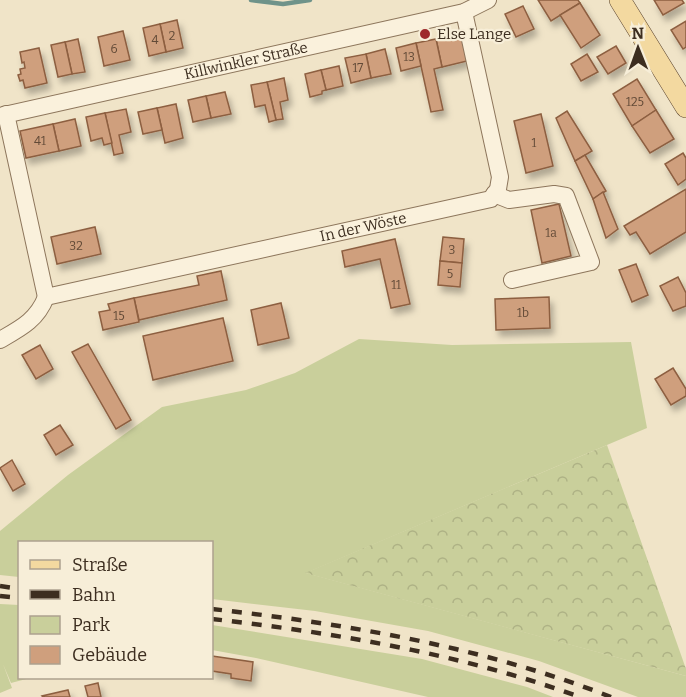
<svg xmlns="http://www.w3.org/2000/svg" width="686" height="697" viewBox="0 0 686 697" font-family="Bitter,serif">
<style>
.green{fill:#c9cf9b}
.forest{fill:url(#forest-crowns)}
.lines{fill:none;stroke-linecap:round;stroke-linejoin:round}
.stream{stroke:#6f938a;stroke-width:4.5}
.building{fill:#cf9f7d;stroke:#8d5f41;stroke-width:1.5;filter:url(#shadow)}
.minor-casing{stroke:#8d765c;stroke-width:18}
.major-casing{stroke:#5b4430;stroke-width:22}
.minor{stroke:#faf1dc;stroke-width:16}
.major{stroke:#f3d9a0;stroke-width:21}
.rail{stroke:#3d2e20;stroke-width:4.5;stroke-dasharray:10 10;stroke-linecap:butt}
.poi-dot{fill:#9e2a2b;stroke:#f7eed8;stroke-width:2}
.labels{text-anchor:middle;stroke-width:4.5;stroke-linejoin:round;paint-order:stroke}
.number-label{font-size:12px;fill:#624a37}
.poi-label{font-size:15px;fill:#3d2e20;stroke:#f7eed8;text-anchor:start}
.street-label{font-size:15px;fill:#3d2e20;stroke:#f7eed8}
</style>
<defs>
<pattern id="forest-crowns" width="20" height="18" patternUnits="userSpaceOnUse" patternTransform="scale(1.5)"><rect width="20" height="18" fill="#c9cf9b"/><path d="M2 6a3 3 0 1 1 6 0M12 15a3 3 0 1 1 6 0" fill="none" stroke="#aeb285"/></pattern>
<filter id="shadow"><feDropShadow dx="3.5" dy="6" stdDeviation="3" flood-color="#0004"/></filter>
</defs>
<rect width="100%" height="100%" fill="#f0e4c8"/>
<g class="green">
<path d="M359 339 452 345 631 342 647 428 306 573 686 676V697H638L539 661 428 631 315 611 212 599V542H20L19 577 0 575V531L68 475 162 407 246 390 295 373Z"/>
<path d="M0 604 19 605 20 678H30L11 683 3 664 12 688 0 693Z"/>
<path d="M212 625 422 659 527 687 553 697H428L256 658 212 650Z"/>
</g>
<path class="forest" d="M607 445 686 669V676L305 573Z"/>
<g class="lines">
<path class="stream" d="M251 0 283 4 310 0"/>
</g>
<g class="building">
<path d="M538 0H578L580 3 551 21Z"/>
<path d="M654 0H682L684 3 663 15Z"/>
<path d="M580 3 600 35 581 48 560 15Z"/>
<path d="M523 6 534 29 516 37 505 14Z"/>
<path d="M177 20 183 48 166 52 160 24Z"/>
<path d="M686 21V47L683 49 671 30Z"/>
<path d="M160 24 166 52 149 56 143 28Z"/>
<path d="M123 31 130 60 104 66 98 37Z"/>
<path d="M461 33 467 61 442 67 436 39Z"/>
<path d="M78 39 85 72 72 74 65 42Z"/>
<path d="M436 39 442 67 434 69 443 110 431 112 416 43Z"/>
<path d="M65 42 72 74 58 77 51 45Z"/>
<path d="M416 43 421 66 401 71 396 48Z"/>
<path d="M616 46 626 63 608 74 597 57Z"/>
<path d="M39 48 47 83 25 88 23 80 20 81 18 75 21 74 20 69 25 68 24 62 22 63 20 52Z"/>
<path d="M385 49 391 74 371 78 366 54Z"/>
<path d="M366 54 371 78 351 83 345 58Z"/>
<path d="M587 54 598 72 581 81 571 64Z"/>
<path d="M339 66 343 86 326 90 321 70Z"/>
<path d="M321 70 326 90 322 91V94L310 97 305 74Z"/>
<path d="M284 78 288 100 280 102 283 119 276 120 267 82Z"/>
<path d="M637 79 656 110 632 126 613 94Z"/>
<path d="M267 82 276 120 269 122 265 105 255 107 251 85Z"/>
<path d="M225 92 231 114 211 118 206 96Z"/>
<path d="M206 96 211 118 193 122 188 100Z"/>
<path d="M176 104 183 138 165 143 157 108Z"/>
<path d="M157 108 162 130 143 134 138 112Z"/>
<path d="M126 109 131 132 119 135 123 153 114 155 105 113Z"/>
<path d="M656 110 674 139 650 153 632 126Z"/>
<path d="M567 111 592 151 575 161 556 118Z"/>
<path d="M105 113 112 143 104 145 102 138 91 141 86 117Z"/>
<path d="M541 114 553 166 526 173 514 121Z"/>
<path d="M75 119 81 146 59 151 53 124Z"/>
<path d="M53 124 59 151 26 158 20 131Z"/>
<path d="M683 153 686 158V179L678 185 665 164Z"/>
<path d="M585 155 606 191 593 199 575 161Z"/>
<path d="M686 189V232L650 254 636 232 630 235 624 226Z"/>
<path d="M603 192 618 229 606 238 593 199Z"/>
<path d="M559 204 571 256 542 263 531 210Z"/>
<path d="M95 227 101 254 57 264 51 237Z"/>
<path d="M443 237 464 239 462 263 440 261Z"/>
<path d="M395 239 410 304 391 308 380 259 345 267 342 251Z"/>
<path d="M440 261 462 263 460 287 438 285Z"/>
<path d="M636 264 648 295 632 302 619 270Z"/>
<path d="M221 271 227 300 139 320 134 298 199 285 197 276Z"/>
<path d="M678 277 686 293V306L673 311 660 286Z"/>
<path d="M549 297 550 328 496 330 495 299Z"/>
<path d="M134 298 139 322 103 330 99 312 110 310 108 304Z"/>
<path d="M281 303 289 338 258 345 251 310Z"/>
<path d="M223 318 233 361 153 380 143 336Z"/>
<path d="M88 344 131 420 116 429 72 352Z"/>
<path d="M40 345 53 369 36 379 22 355Z"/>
<path d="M673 368 686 389V396L671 405 655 379Z"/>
<path d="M60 425 73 445 56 455 44 435Z"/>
<path d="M12 460 25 484 13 491 0 468Z"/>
<path d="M212 656 253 662 251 681 231 678V674L212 671Z"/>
<path d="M98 683 101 697H88L85 686Z"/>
<path d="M68 690 70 697H43L42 696Z"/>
</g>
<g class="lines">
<g class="minor-casing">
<g id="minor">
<path id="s1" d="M6 114 46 297 491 199 498 189 500 177 464 12"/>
<path id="s2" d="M0 116 464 12 488 0"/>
<path d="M494 194 509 200 554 194 566 196 591 262 512 280"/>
<path d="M0 340C21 328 37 320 46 297"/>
</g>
</g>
<g class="major-casing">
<path id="major" d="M620 0 686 107"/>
</g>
<use href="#minor" class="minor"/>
<use href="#major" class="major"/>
<g class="rail">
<path d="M0 586 20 589"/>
<path d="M0 596 20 598"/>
<path d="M212 609C348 624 483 647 611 697"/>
<path d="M212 619C337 633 461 654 580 697"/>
</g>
</g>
<circle class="poi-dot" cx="425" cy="34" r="6"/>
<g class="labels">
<g class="number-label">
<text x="172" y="40">2</text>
<text x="155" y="44">4</text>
<text x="114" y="53">6</text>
<text x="409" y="61">13</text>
<text x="358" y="72">17</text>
<text x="635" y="106">125</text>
<text x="40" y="145">41</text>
<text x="534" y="147">1</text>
<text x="551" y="237">1a</text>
<text x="76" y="250">32</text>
<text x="452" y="254">3</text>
<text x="450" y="278">5</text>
<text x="396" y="289">11</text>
<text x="523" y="317">1b</text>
<text x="119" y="320">15</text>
</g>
<g class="poi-label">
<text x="437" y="39">Else Lange</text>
</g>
<g class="street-label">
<text dy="5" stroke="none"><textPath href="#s2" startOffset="252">Killwinkler Straße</textPath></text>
<text dy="5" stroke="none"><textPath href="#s1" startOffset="512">In der Wöste</textPath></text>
</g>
</g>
<rect x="18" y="541" width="195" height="138" fill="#f7eed8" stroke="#ada18e" stroke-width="1.5"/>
<rect x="30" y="560" width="30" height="9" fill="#f3d9a0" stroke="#ada18e" stroke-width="1.5"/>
<text x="72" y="571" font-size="18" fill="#3d2e20">Straße</text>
<rect x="30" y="590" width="30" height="9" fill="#3d2e20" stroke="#ada18e" stroke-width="1.5"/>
<text x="72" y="601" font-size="18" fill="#3d2e20">Bahn</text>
<rect x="30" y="616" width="30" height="18" fill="#c9cf9b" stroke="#ada18e" stroke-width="1.5"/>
<text x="72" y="631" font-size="18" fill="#3d2e20">Park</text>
<rect x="30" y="646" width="30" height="18" fill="#cf9f7d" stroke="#ada18e" stroke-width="1.5"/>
<text x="72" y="661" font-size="18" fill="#3d2e20">Gebäude</text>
<g transform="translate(638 48) rotate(359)" stroke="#f7eed8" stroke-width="4.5" paint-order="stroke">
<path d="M0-4.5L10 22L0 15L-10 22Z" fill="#3d2e20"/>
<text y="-9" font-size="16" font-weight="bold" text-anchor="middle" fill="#3d2e20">N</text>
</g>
</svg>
